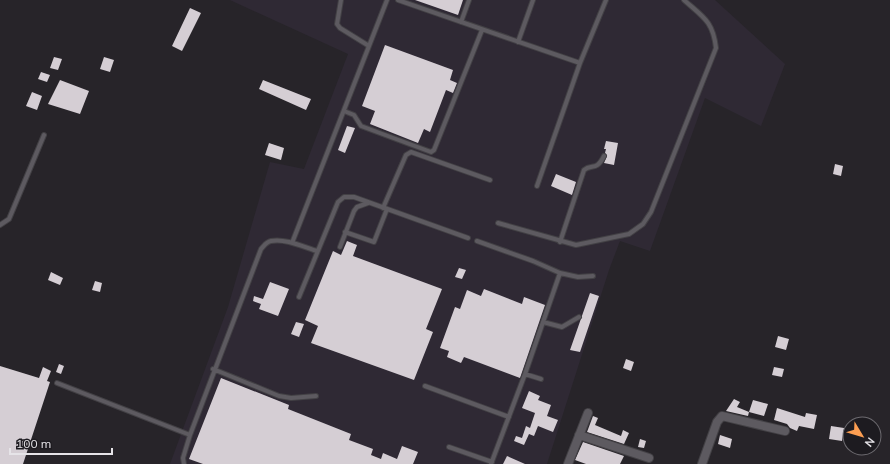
<svg xmlns="http://www.w3.org/2000/svg" width="890" height="464" font-family="Mulish,sans-serif">
	<rect width="100%" height="100%" fill="#272429"/>
	<path fill="#2f2934" d="M230,0H715L785,64L761,126L705,98L650,251L620,241L609,270L547,464H170L228,307L270,162L304,169L348,54Z"/>
	<path fill="#d5ced4" d="M415,0H463L458,15Z
		M190,8L201,13L182,51L172,46Z
		M385,45L453,70L450,80L457,83L453,93L446,90L430,132L424,129L418,143L370,124L375,111L362,106Z
		M54,57L62,59L58,70L50,68Z
		M104,57L114,60L110,72L100,69Z
		M41,72L50,75L47,82L38,79Z
		M60,80L89,91L80,114L48,104Z
		M263,80L311,99L306,110L259,89Z
		M32,92L42,96L37,110L26,106Z
		M347,126L355,128L345,153L338,150Z
		M606,141L618,143L614,165L604,163L607,156L605,153L606,149H604Z
		M269,143L284,148L281,160L265,155Z
		M835,164L843,166L841,176L833,174Z
		M556,174L576,182L572,195L551,186Z
		M347,241L357,245L353,256L442,289L426,329L433,332L414,380L311,343L318,326L305,320L333,251L341,255Z
		M459,268L466,270L462,279L455,277Z
		M51,272L63,278L60,285L48,280Z
		M95,281L102,283L100,292L92,290Z
		M270,282L289,289L278,316L259,309L261,304L253,301L254,296L263,299Z
		M484,289L522,304L524,297L545,305L520,378L464,357L461,363L447,357L449,351L440,348L455,307L460,309L467,290L481,296Z
		M590,293L599,296L580,352L570,350Z
		M296,322L304,324L299,337L291,334Z
		M778,336L789,339L786,350L775,347Z
		M626,359L634,362L631,371L623,368Z
		M59,364L64,366L61,374L56,372Z
		M0,366L39,378L43,367L51,371L47,381L50,382L23,464H0Z
		M774,367L784,369L782,377L772,375Z
		M221,378L289,405L288,409L351,434L349,440L373,449L371,455L381,459L383,453L397,459L402,446L418,452L413,464H203L189,459Z
		M529,391L540,396L538,400L551,405L547,416L558,420L553,432L538,426L534,436L529,434L524,445L514,441L516,436L522,438L526,426L530,428L535,413L522,408Z
		M734,399L740,402L737,407L749,412L748,416L726,411Z
		M753,400L768,404L764,416L749,412Z
		M777,408L805,417L806,413L817,415L814,429L799,426L797,431L790,428L787,424L774,420Z
		M593,416L598,418L595,425L621,436L623,430L629,433L624,444L587,432Z
		M831,426L844,428L842,441L829,439Z
		M720,435L732,439L730,448L718,444Z
		M640,439L646,441L644,448L638,447Z
		M583,442L624,456L620,464H586L575,460Z
		M507,456L525,464H503Z"/>
	<g fill="none" stroke-linecap="round" stroke-linejoin="round">
		<defs>
			<path id="service" d="M341,0L337,24L340,28L369,46
				M398,0L580,63
				M461,22L469,0
				M518,42L533,0
				M344,111L354,115L361,126L431,152L434,150L482,30
				M537,186L580,63L606,0
				M383,208L406,155L411,152L490,180
				M498,223L576,245L629,234L643,224L651,212L716,48C713,21 703,17 684,0
				M0,225L9,219L44,135
				M345,232L374,242L387,209
				M477,241L533,261L560,273L525,374L491,464
				M560,242L584,170C592,163 596,172 604,156
				M292,243L387,0
				M340,247L354,211L357,207L368,203
				M560,273L578,277L593,276
				M299,297L338,202L344,197H354L468,238
				M543,322L562,327L579,317
				M213,369L279,396L291,398L316,396
				M525,374L541,379
				M57,383L190,435
				M425,386L509,417
				M449,447L492,462
				M184,464L183,458L190,435L261,249C264,246 266,242 271,241C285,238 304,247 317,251"/>
			<path id="minor" d="M579,435L649,458
				M568,464L588,413
				M702,464L717,422L722,416L785,431"/>
		</defs>
		<use href="#service" stroke="#434145" stroke-width="6"/>
		<use href="#minor" stroke="#434145" stroke-width="10"/>
		<use href="#service" stroke="#5d5a60" stroke-width="4"/>
		<use href="#minor" stroke="#5d5a60" stroke-width="8"/>
	</g>
	<g transform="translate(862 436) rotate(128)"><circle r="19" fill="#1d1b20" stroke="#6d6b70"/>
	<path d="M0-3L7 15L0 10L-7 15Z" fill="#fc9e52"/>
	<text y="-6" font-size="11" font-weight="bold" text-anchor="middle" fill="#e6e4e8">N</text>
	</g>
	<path d="M10 448v6h102v-6" fill="none" stroke="#e6e4e8" stroke-width="2"/>
	<text x="16" y="448" font-size="12" fill="#e6e4e8" stroke="#1d1b20" stroke-width="3" paint-order="stroke">100 m</text>
</svg>
